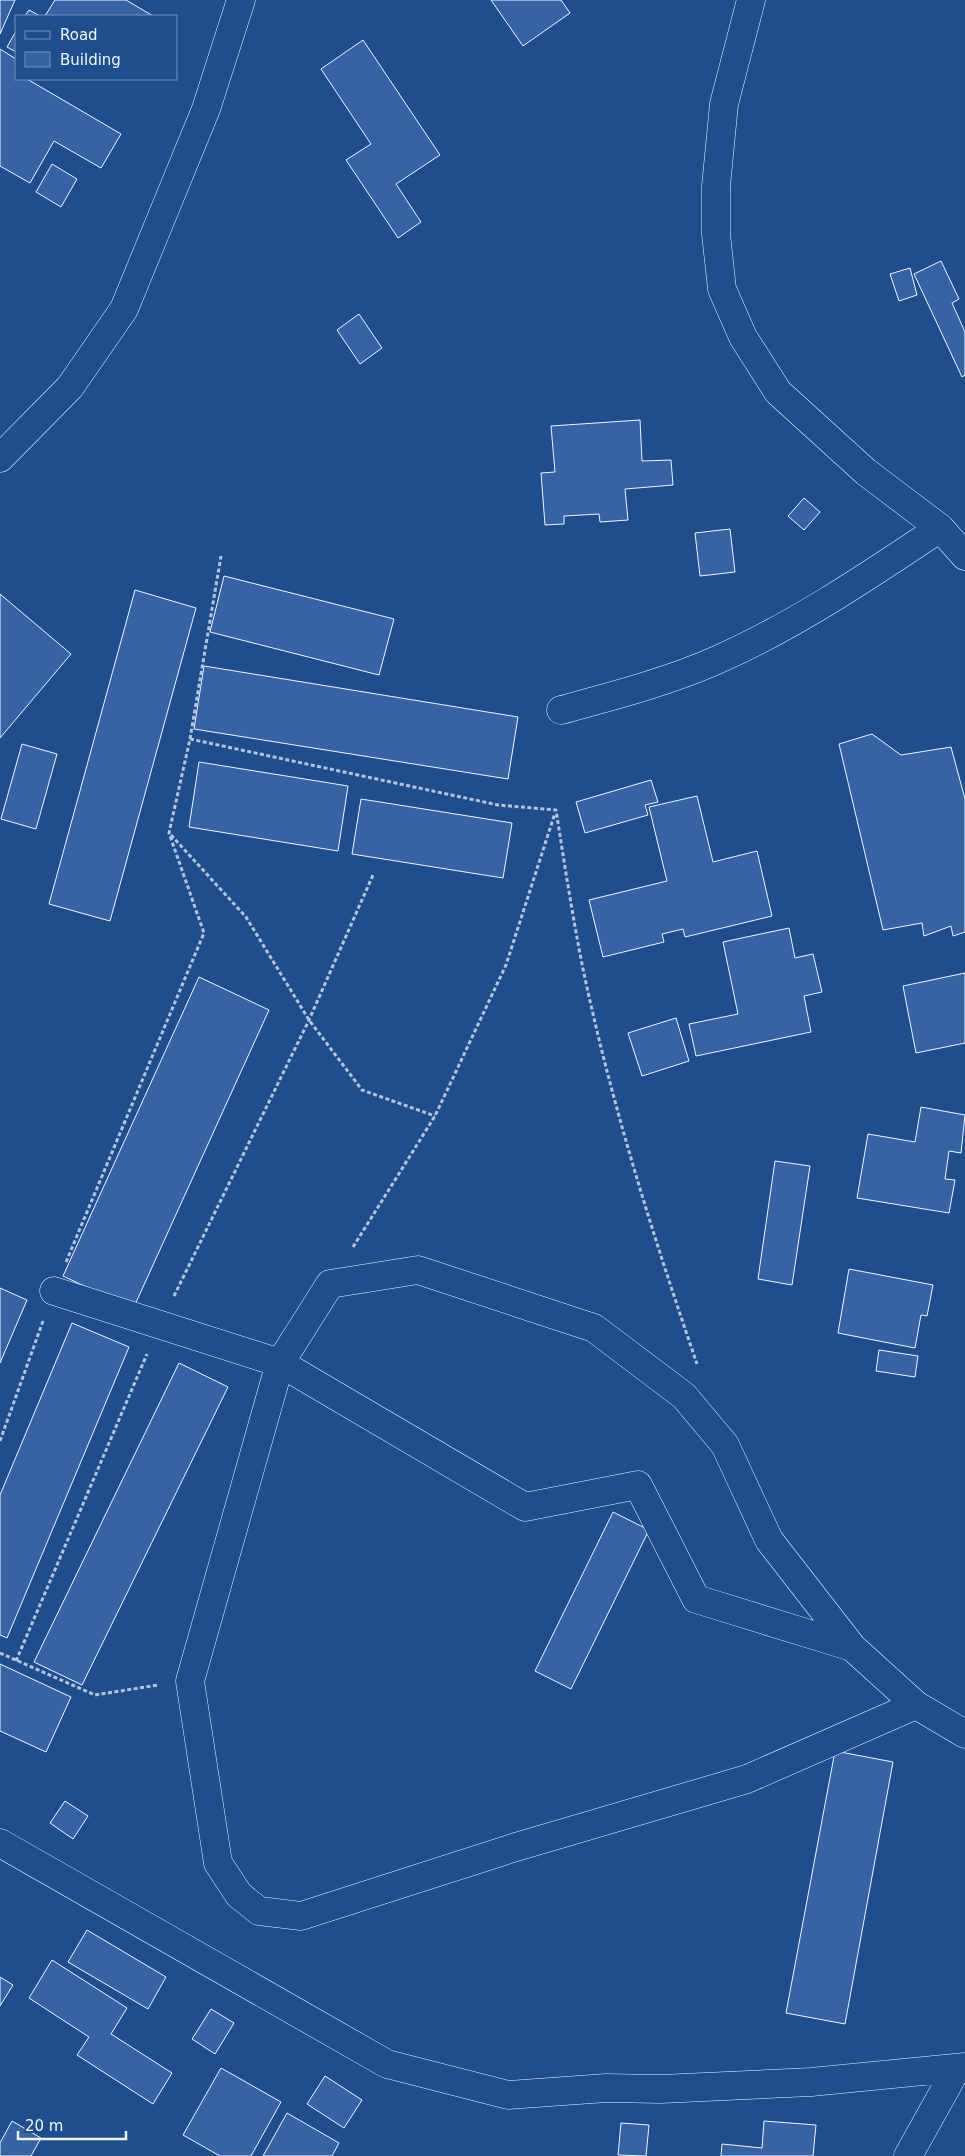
<svg xmlns="http://www.w3.org/2000/svg" width="965" height="2156" font-family="'DejaVu Sans',sans-serif">
	<rect width="100%" height="100%" fill="#1f4e8c"/>
	<path fill="#3563a3" stroke="#f2f6ff" d="M0,0H15L0,34Z
		M55,0H126L153,16H45Z
		M491,0H561L570,13L523,46Z
		M29,10L40,16H25Z
		M16,31V52L7,47Z
		M363,40L440,155L396,184L421,222L398,238L346,160L371,144L321,69Z
		M0,49L16,59V79H27L121,134L101,168L54,141L30,183L0,166Z
		M52,164L77,179L61,207L36,192Z
		M941,261L959,299L952,303L965,332V375L962,377L914,274Z
		M910,268L917,295L899,301L890,274Z
		M359,314L382,348L360,364L337,330Z
		M640,420L642,461L671,460L673,485L625,489L628,520L600,522L599,514L564,516V524L545,525L541,473L555,472L551,426Z
		M804,498L820,512L804,530L788,516Z
		M730,529L735,572L700,576L695,533Z
		M224,576L394,619L379,675L210,632Z
		M135,590L196,608L110,921L49,904Z
		M0,594L71,654L0,738Z
		M204,666L518,717L508,779L194,729Z
		M872,734L901,755L951,747L965,799V932L953,936L951,926L924,936L922,923L883,930L839,744Z
		M22,744L57,754L36,829L1,819Z
		M199,762L348,786L338,851L189,827Z
		M651,780L658,802L645,805L648,815L585,833L576,802Z
		M697,796L713,862L757,851L772,916L685,937L683,929L662,934L664,942L603,957L589,900L667,881L649,807Z
		M361,799L512,823L503,878L352,854Z
		M789,928L795,958L813,954L822,992L804,996L811,1032L696,1056L689,1024L738,1014L723,942Z
		M965,973V1043L916,1053L903,986Z
		M199,977L269,1010L133,1309L63,1276Z
		M676,1018L689,1061L642,1076L628,1033Z
		M921,1107L965,1115L961,1153L949,1151L945,1179L955,1180L949,1213L857,1198L868,1134L915,1142Z
		M775,1161L810,1166L792,1285L758,1279Z
		M849,1269L933,1285L927,1316L921,1315L915,1348L838,1333Z
		M0,1288L27,1300L0,1363Z
		M72,1323L129,1347L7,1638L0,1635V1495Z
		M879,1350L918,1356L915,1377L876,1371Z
		M179,1363L228,1387L82,1685L34,1662Z
		M613,1512L649,1530L571,1689L535,1671Z
		M0,1664L71,1697L46,1752L0,1731Z
		M835,1751L893,1762L845,2024L786,2013Z
		M65,1801L88,1816L73,1839L50,1823Z
		M87,1930L166,1977L148,2009L68,1962Z
		M52,1960L127,2008L111,2034L172,2073L153,2104L77,2055L89,2037L29,1998Z
		M0,1977L13,1985L0,2006Z
		M211,2009L234,2023L215,2054L192,2039Z
		M221,2068L281,2102L251,2156H220L183,2135Z
		M325,2076L362,2100L344,2128L307,2104Z
		M287,2113L339,2143L332,2156H263Z
		M12,2121L41,2138L31,2156H0V2143Z
		M764,2121L816,2125L813,2156H721L722,2144L762,2148Z
		M621,2123L649,2125L646,2156L618,2155Z"/>
	<g fill="none" stroke-linecap="round" stroke-linejoin="round">
		<defs>
			<path id="minor" d="M0,458L70,387L124,309L206,109L241,0
				M561,710C613,696 667,682 717,660C796,625 868,576 940,528
				M54,1291L280,1363L525,1507L638,1485L696,1599L852,1647
				M916,1705L747,1779L516,1847L301,1916L259,1911L239,1895L218,1863L190,1681L280,1363L330,1284L418,1270L594,1328L684,1396L725,1445L769,1540L852,1647L916,1705L965,1734
				M0,1843L387,2064L508,2095L606,2088L661,2089L811,2082L965,2067
				M908,2156L957,2068"/>
			<path id="major" d="M751,0L724,104L716,186V234L722,289L743,337L778,392L866,472L940,528L965,556"/>
		</defs>
		<use href="#minor" stroke="#f2f6ff" stroke-width="29"/>
		<use href="#major" stroke="#f2f6ff" stroke-width="29"/>
		<path stroke="#b3c4dc" stroke-width="3" stroke-dasharray="4 2.5" stroke-linecap="butt" d="M190,739L498,805L556,810C564,861 572,913 582,964C610,1099 652,1233 697,1364
			M171,835L246,917L309,1020L362,1090L435,1116
			M353,1247L435,1116L506,965L555,813
			M66,1262L204,933L169,833L190,739L221,556
			M174,1296L309,1020L373,875
			M0,1441L43,1321
			M0,1653L95,1695L158,1685
			M16,1661L147,1354"/>
		<use href="#minor" stroke="#1f4e8c" stroke-width="28"/>
		<use href="#major" stroke="#1f4e8c" stroke-width="28"/>
	</g>
	<rect x="15" y="15" width="162" height="65" fill="#1f4e8c" stroke="#7391ba"/>
	<rect x="25" y="31" width="25" height="8" fill="#1f4e8c" stroke="#7391ba"/>
	<text x="60" y="40" font-size="15" fill="#f2f6ff">Road</text>
	<rect x="25" y="52" width="25" height="15" fill="#3563a3" stroke="#7391ba"/>
	<text x="60" y="65" font-size="15" fill="#f2f6ff">Building</text>
	<path d="M18 2131v8h108v-8" fill="none" stroke="#f2f6ff" stroke-width="2.5"/>
	<text x="25" y="2131" font-size="15" fill="#f2f6ff" stroke="#1f4e8c" stroke-width="4" paint-order="stroke">20 m</text>
</svg>
